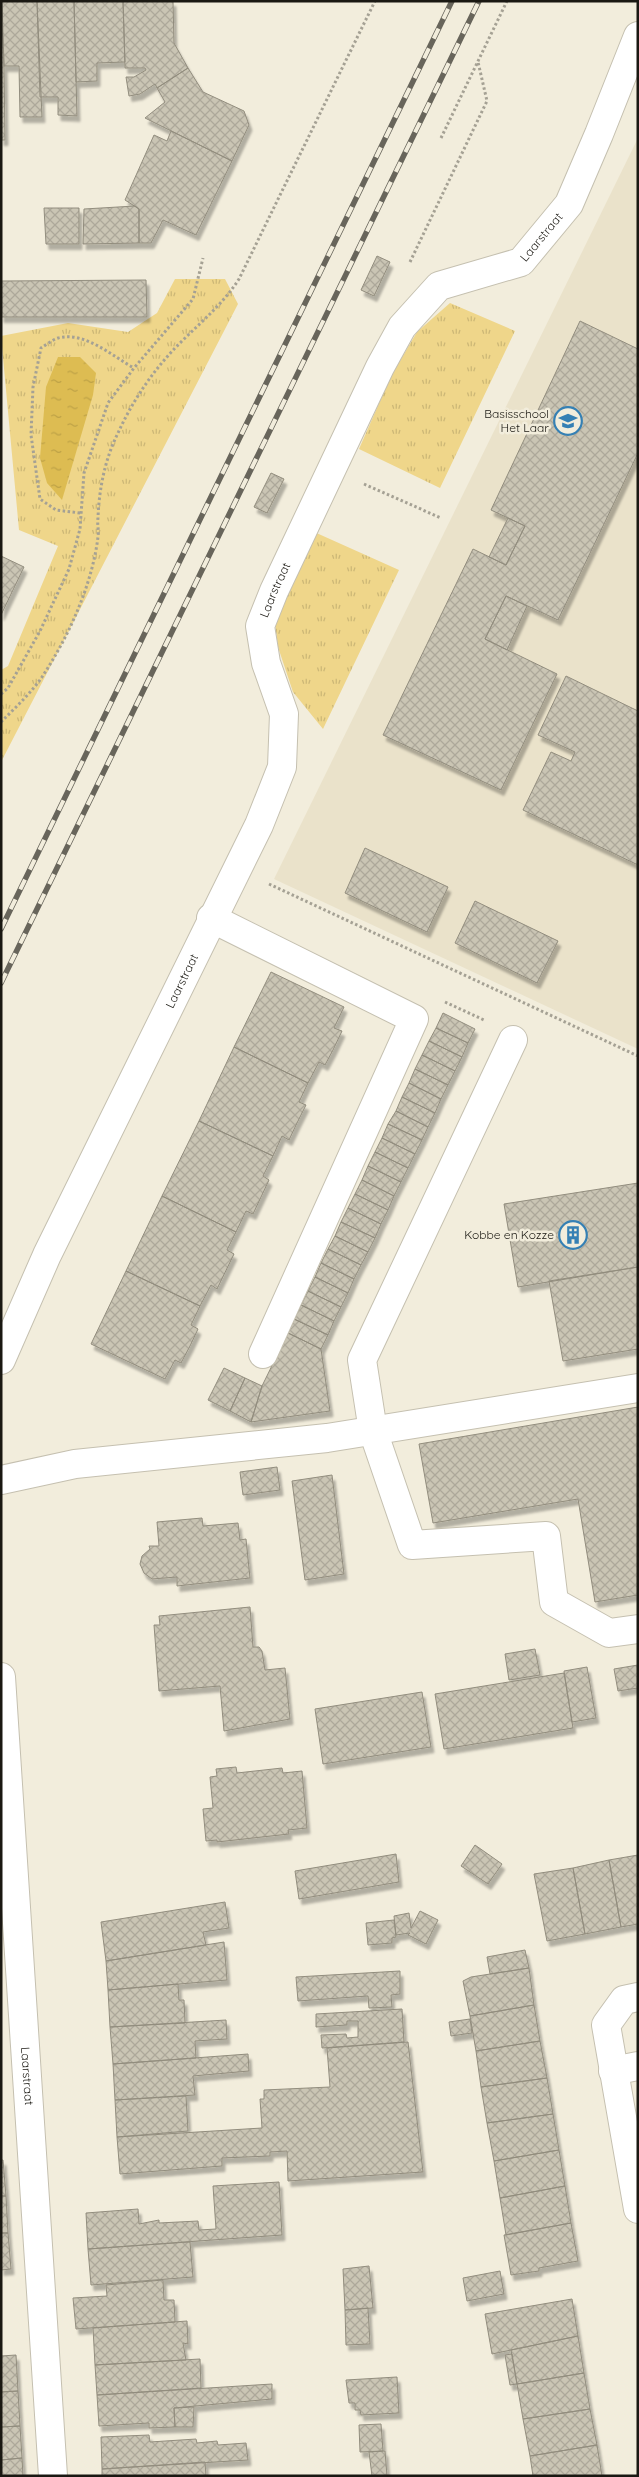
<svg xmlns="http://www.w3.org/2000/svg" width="639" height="2477" font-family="Quicksand,sans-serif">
	<defs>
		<pattern id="grass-tufts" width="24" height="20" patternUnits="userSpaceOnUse" patternTransform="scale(1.25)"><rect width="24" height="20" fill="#efd68a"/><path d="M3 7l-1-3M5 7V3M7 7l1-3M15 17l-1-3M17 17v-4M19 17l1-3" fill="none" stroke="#ccb776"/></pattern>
		<pattern id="water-ripples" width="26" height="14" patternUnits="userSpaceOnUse" patternTransform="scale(1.25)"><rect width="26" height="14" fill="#ddbc52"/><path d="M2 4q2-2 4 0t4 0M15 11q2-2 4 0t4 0" fill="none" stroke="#bda146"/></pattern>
		<pattern id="building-cross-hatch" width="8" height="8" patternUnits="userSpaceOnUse" patternTransform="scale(1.25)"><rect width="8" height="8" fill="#cac5b4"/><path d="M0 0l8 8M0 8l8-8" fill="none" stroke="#ada89a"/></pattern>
		<filter id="shadow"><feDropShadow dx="3" dy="5.5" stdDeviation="1" flood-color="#0004"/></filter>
	</defs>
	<rect width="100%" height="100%" fill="#f2eddc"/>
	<path fill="#eae2ca" d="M638,138V1049L274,879Z"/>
	<path fill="url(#grass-tufts)" d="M175,279H225L238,304L1,762V670L8,666L58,546L19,530L1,336L68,323L128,332L157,313Z
		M450,303L515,331L440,488L359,449L391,376L417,332Z
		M312,531L399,570L323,729L293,692L278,647L274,615Z"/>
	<path fill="url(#water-ripples)" d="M58,357H80L96,373L93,395L62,500L47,483L40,458L46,387Z"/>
	<path fill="url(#building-cross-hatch)" stroke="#928d7e" filter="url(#shadow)" d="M1,1L4,66L5,140H1Z
		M2,1H37L42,117H20L19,66H4Z
		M37,1H74L77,116L58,115V97H40Z
		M74,1H123L125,62L97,63V81L76,82Z
		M123,1H173L174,43L188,68L157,88L155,84L140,94L129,96L126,77H134L146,70L145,68H125Z
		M188,68L203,92L244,111L249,125L232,161L145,118L165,102L157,88Z
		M171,131L232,161L196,235L163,220L151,243H139V209L125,200L154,135L167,141Z
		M135,206L139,209V243L83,244L84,209Z
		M44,208H79V244H46Z
		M377,256L390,262L374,296L361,290Z
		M146,280L147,317H1V281Z
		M580,321L638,349V453L558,620L506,596L485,639L557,674L501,790L383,735L473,549L506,565L525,526L491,510Z
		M271,473L284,479L267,513L254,507Z
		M508,518L525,526L506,565L489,557Z
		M1,556L24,567L1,615Z
		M506,596L527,606L507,650L485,639Z
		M566,676L638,711V865L523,810L551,752L571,761L575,752L538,735Z
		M365,848L448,887L427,932L345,893Z
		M475,901L558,941L537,983L455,943Z
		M271,972L344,1007L334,1028L342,1031L333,1050L325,1065L319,1062L308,1083L234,1047Z
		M443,1013L475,1029L468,1043L436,1028Z
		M436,1028L468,1043L462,1057L429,1041Z
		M429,1041L462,1057L455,1071L422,1055Z
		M234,1047L308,1083L299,1102L306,1105L297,1123L289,1140L282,1136L273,1156L199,1121Z
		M422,1055L455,1071L448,1085L415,1069Z
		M415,1069L448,1085L441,1099L409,1083Z
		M409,1083L441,1099L435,1113L402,1097Z
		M402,1097L435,1113L428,1127L396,1111Z
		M396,1111L428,1127L422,1140L388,1124Z
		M199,1121L273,1156L263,1176L269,1180L253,1214L246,1211L236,1232L162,1196Z
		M388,1124L422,1140L415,1154L382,1138Z
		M382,1138L415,1154L408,1168L375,1152Z
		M375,1152L408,1168L401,1182L368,1166Z
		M368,1166L401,1182L394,1196L362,1180Z
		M362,1180L394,1196L388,1210L355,1194Z
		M638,1183V1267L518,1287L504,1204Z
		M355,1194L388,1210L381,1224L348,1208Z
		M162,1196L236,1232L227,1250L234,1254L217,1289L211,1285L200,1306L126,1271Z
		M348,1208L381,1224L375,1238L341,1222Z
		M341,1222L375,1238L368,1252L335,1236Z
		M335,1236L368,1252L361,1265L328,1249Z
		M328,1249L361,1265L354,1279L321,1263Z
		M321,1263L354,1279L348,1293L315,1277Z
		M638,1267V1349L563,1361L549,1281Z
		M126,1271L200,1306L191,1325L198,1329L190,1346L181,1363L175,1360L165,1379L91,1344Z
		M315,1277L348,1293L341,1307L308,1291Z
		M308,1291L341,1307L334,1321L301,1305Z
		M301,1305L334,1321L328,1335L294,1319Z
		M294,1319L328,1335L321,1349L288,1333Z
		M288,1333L321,1349L330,1411L251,1422L262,1386Z
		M224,1368L245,1378L230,1411L208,1400Z
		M245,1378L262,1386L251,1422L230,1411Z
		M638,1407V1595L595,1602L578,1499L433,1523L419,1444Z
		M277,1467L280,1490L243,1495L240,1472Z
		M332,1475L344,1574L305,1580L292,1481Z
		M202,1518L203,1526L238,1523L240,1540L246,1539L250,1578L177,1586V1577L152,1579L144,1573L140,1564L142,1556L150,1549L149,1546H159L157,1522Z
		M250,1607L253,1647H259L262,1651L265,1670L285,1668L290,1719L224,1731L220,1686L159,1691L154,1625H160L159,1616Z
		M535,1649L540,1675L509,1680L505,1654Z
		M638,1665V1688L618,1691L614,1669Z
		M587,1667L596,1718L572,1722L564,1671Z
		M564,1673L573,1728L444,1749L435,1694Z
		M422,1692L431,1747L323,1764L315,1709Z
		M236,1767L237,1773L282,1768L283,1773L302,1771L307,1828L288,1830L289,1834L217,1842V1840L206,1841L203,1809L213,1808L210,1777L217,1776L216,1769Z
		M475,1845L502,1864L488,1884L461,1866Z
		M396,1854L399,1882L299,1899L295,1871Z
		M638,1855V1924L621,1927L609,1860Z
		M609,1860L621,1927L585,1934L573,1868Z
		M573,1868L585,1934L547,1941L534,1874Z
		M225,1902L229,1928L203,1932L206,1945L106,1961L101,1922Z
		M420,1911L438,1920L426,1944L408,1935L410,1933L396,1935L394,1916L409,1913L411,1928Z
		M394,1920L396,1937L392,1938V1943L368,1945L366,1923Z
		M224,1942L227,1980L108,1990L106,1961Z
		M525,1950L529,1968L490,1974L487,1957Z
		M529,1968L534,2005L470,2016L463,1981L471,1977Z
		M400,1971V1994L391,1995L392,2007L369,2008L368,1996L298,2001L296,1977Z
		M178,1984L179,2000H184L185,2023L110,2027L108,1990Z
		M534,2005L540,2041L476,2051L470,2016Z
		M402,2009L404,2042L322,2048L321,2035L346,2034L347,2038L358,2037V2021H347V2025L316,2027V2014Z
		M470,2019L472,2033L451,2036L449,2022Z
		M226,2020L227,2039L195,2041L196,2058L113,2064L110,2027Z
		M540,2041L547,2078L481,2087L476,2051Z
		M408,2042L423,2172L288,2181L287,2151L270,2152V2156L222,2158V2166L120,2174L117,2137L262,2128L260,2099H264V2090L330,2087L327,2048Z
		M248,2054L249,2071L193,2076L195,2095L115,2100L113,2064Z
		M547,2078L553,2114L487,2123L481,2087Z
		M186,2096L188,2131L117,2137L115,2100Z
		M553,2114L559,2150L494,2161L487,2123Z
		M559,2150L565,2186L500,2198L494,2161Z
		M1,2160H3L6,2196H1Z
		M279,2182L282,2235L88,2249L86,2213L138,2209L139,2224L159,2220V2223L198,2221L199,2230L216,2229L213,2186Z
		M565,2186L571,2223L506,2235L500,2198Z
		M1,2196H6L8,2233H1Z
		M571,2223L578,2261L539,2268V2271L511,2275L504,2235Z
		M1,2233H8L11,2269L1,2270Z
		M188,2242H190L193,2277L91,2285L88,2249Z
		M369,2266L373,2308L345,2310L343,2269Z
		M500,2271L504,2294L467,2301L463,2278Z
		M163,2280L164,2300H174L175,2322L76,2329L73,2298L107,2296L106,2285Z
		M572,2299L578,2336L492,2354L485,2314Z
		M368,2308L370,2344L346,2345L345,2310Z
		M187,2321L188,2344L183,2343L186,2360L95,2365L93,2328Z
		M578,2336L584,2373L517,2384L511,2350Z
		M512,2354L517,2384L510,2385L505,2355Z
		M16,2355L18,2391L1,2392V2356Z
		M200,2359L201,2388L97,2395L95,2365Z
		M584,2373L590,2409L523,2419L517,2384Z
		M397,2377L399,2413L361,2415L360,2410H355V2403H349L346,2380Z
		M272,2384V2399L174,2408L175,2427L149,2428V2423L99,2426L97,2395Z
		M18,2391L20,2426L1,2427V2392Z
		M194,2407L193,2427H175L174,2408Z
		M590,2409L597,2445L530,2456L523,2419Z
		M381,2424L383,2451L360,2452L359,2425Z
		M20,2426L22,2458L1,2460V2427Z
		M149,2435L150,2442L196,2439L197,2443L217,2441L218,2445L246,2443L248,2460L102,2469L101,2437Z
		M597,2445L602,2476H533L530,2456Z
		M385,2451L387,2476H372L369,2452Z
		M22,2458L23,2476H1V2460Z
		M205,2462L206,2476H102V2469Z"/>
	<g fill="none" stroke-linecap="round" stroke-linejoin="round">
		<defs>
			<g id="minor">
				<path d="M211,918L414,1019L263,1354"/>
				<path d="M513,1040L362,1360L373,1431L412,1545L546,1536L554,1602L609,1633L638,1629"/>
				<path id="s1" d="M1,1360L47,1255L259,825L282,767L284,714L266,663L260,626L274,591L380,367L402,327L439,286L521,262L569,204L599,134L638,36"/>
				<path d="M1,1480L75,1464L327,1438L638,1388"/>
				<path id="s2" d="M1,1677L53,2476"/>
				<path d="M638,1997L624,2000L606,2025L638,2209"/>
				<path d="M613,2071L638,2066"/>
			</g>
		</defs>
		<use href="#minor" stroke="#c5c0b0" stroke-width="30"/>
		<path stroke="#a5a194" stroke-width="3" stroke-dasharray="2.5 2.5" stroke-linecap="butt" d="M441,138L507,1
			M410,262L487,101L478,62
			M364,484L441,518
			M80,513L56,510L40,499L31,435L33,387L41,348C46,345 52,340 58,338C85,331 112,356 134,368
			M1,694L8,688L40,631L69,569L80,529L84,473L108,403L134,368L193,299L203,258
			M1,722C15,708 31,693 42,677C69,636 92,585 98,537C99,530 97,524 98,518C99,489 105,459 118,433C133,400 154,369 180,343C201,322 223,304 239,279L375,1
			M269,884L638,1056
			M445,1002L484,1020"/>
		<use href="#minor" stroke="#fff" stroke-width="28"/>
		<defs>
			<path id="rail" d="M1,929L452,1
				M1,983L479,1"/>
		</defs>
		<use href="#rail" stroke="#68655b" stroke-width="5.5"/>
		<use href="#rail" stroke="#f2eddc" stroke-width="4" stroke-dasharray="11" stroke-linecap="butt"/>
	</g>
	<defs>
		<symbol id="school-ring" viewBox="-11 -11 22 22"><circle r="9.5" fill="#f2eddc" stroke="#3580b4" stroke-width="1.5"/><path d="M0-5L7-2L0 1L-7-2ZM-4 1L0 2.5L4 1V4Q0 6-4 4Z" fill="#3580b4"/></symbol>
		<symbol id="building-ring" viewBox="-11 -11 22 22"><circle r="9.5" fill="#f2eddc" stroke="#3580b4" stroke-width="1.5"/><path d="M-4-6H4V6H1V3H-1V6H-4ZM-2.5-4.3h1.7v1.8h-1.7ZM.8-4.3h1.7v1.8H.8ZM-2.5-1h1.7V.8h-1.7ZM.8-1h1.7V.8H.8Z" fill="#3580b4"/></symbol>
	</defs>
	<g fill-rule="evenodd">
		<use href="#school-ring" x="552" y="405" width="32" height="32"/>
		<use href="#building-ring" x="557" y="1219" width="32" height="32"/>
	</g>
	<g text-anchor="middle" stroke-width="5" stroke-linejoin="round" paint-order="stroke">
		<g font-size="12" fill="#1a1812" stroke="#f2eddc">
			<text dy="4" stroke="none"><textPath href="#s1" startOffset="1305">Laarstraat</textPath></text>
			<text dy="4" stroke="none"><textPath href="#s1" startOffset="840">Laarstraat</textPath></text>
			<text dy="4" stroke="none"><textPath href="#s1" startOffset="420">Laarstraat</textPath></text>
			<text dy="4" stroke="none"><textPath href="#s2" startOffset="400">Laarstraat</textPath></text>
		</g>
		<g font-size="12" fill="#1a1812" stroke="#f2eddc" text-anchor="end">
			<text x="549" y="418">Basisschool<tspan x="549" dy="14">Het Laar</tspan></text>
			<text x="554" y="1239">Kobbe en Kozze</text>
		</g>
	</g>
	<rect width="639" height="2477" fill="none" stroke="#1a1812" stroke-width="5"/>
</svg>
